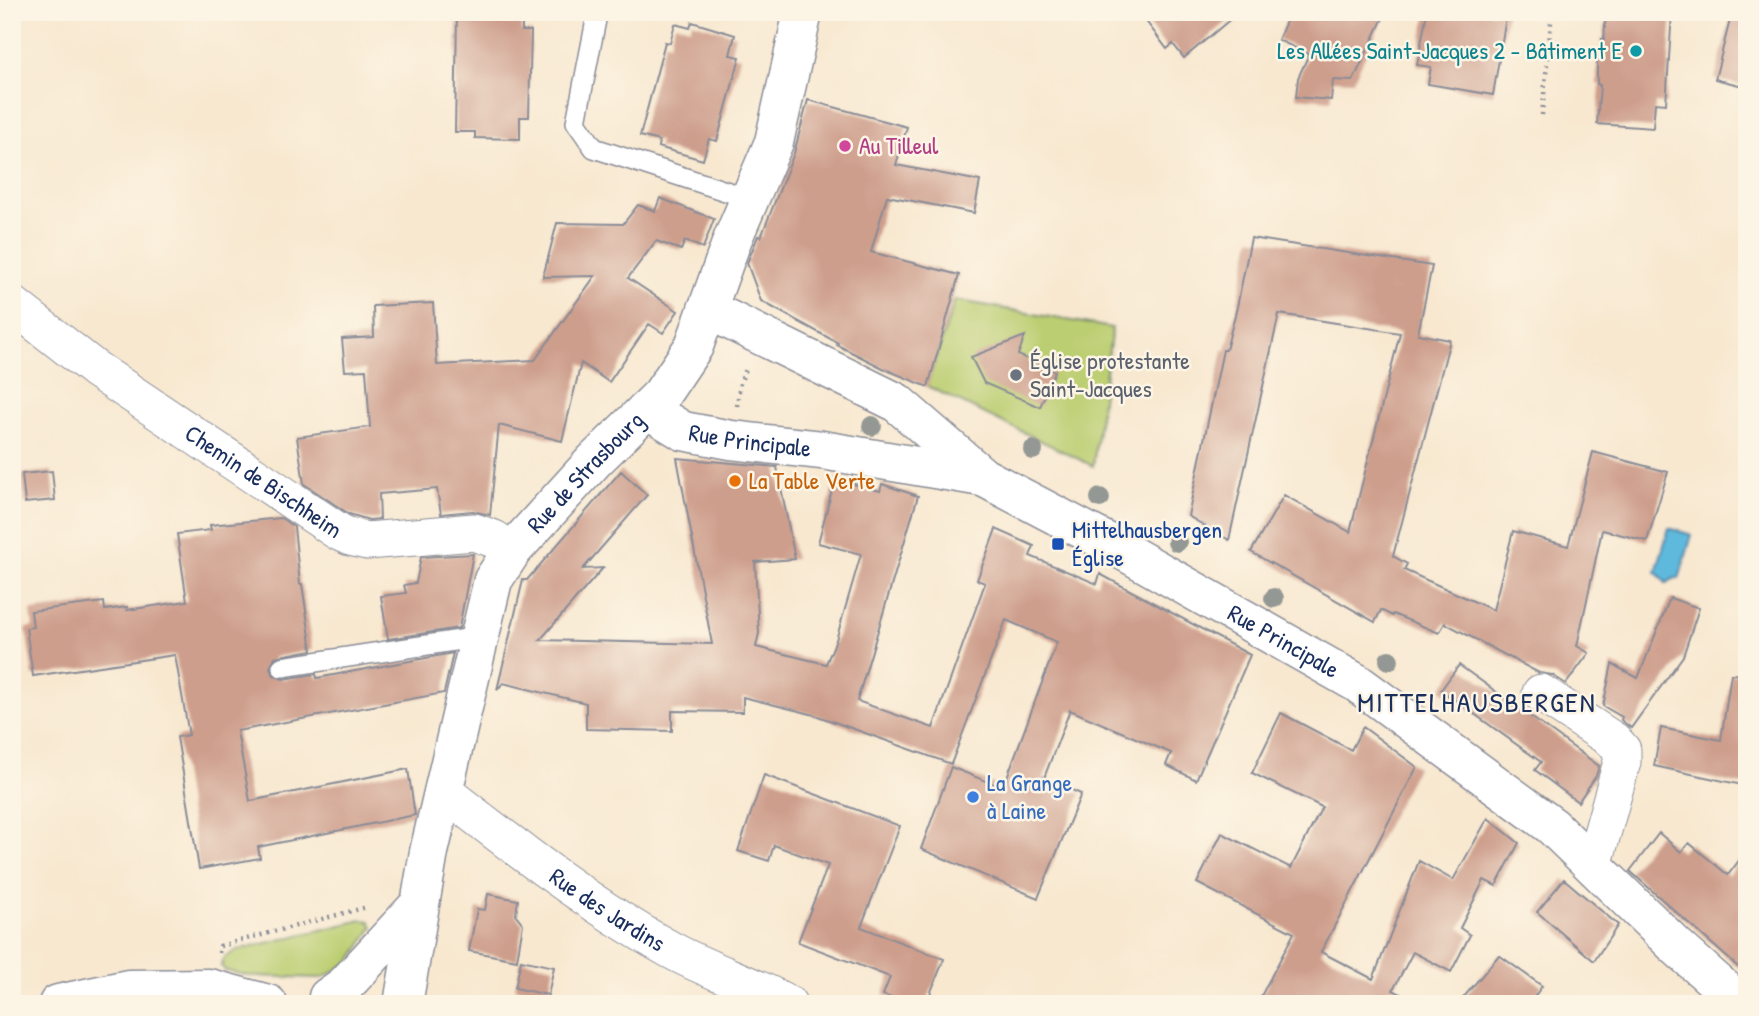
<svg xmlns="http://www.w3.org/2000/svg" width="1759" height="1016" font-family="'Patrick Hand',sans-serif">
	<rect width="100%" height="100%" fill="#fcf5e5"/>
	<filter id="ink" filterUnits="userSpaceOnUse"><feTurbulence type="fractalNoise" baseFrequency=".0143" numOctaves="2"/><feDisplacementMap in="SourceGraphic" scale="14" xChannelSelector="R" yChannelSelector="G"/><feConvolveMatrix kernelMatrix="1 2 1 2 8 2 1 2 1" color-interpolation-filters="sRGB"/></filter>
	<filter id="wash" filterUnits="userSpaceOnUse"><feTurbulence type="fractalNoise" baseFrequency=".00686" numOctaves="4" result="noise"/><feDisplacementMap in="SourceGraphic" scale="28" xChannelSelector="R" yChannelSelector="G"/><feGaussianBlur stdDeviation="1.57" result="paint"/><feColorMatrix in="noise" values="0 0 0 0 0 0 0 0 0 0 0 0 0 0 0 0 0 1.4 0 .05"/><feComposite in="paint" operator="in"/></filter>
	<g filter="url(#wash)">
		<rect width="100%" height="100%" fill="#f8e8d0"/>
		<path fill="#bbce71" stroke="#6b7e68" stroke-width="2" d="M955,300L1112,328L1093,466L927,386Z
			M362,920L370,921L373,927L350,962L322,978L250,976L226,971L221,966L224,958L238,950Z"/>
		<path fill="#5eb9dc" stroke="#3c749d" stroke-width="2" d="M1669,528L1692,535L1679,579L1675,578L1666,583L1656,572Z"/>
		<g id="blocks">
			<path fill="#ce9e8c" d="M477,12H522V31H531L529,117H520V139L475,138V132H455L457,14H477Z
				M1139,12H1239L1184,58L1173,44L1167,49Z
				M1290,12H1386L1353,81L1333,80L1331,100L1296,97L1298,78L1309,54L1278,40Z
				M1427,12H1507L1493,95L1428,84L1431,67L1417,65Z
				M1606,12H1672L1666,104L1655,103L1653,128L1597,124L1600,85L1597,84V57L1599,58L1602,39H1604Z
				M1732,12H1747V87L1715,79Z
				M692,22L735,35L730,55L740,57L717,141L709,139L703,160L658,147L659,141L640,136L665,42L670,43L675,24L690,28Z
				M808,100L907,127L896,165L980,181L974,213L887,196L871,252L959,275L928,387L887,370L837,345L838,343L761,301L747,263L758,236L761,237L794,153Z
				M660,198L714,219L703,248L685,241L681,250L656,241L628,278L678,311L663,333L649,324L609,382L581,363L562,441L499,425L490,515L473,511L441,514L437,489L379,494L380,519L369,520L349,514L304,484L297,437L370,427L366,370L345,371L342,339L374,337L373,306L433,303L437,365L535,360L595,276L543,277L557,223L623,224L638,205L655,211Z
				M1251,238L1432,266L1418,334L1450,340L1393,556L1407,564L1404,570L1493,610L1513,531L1568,546L1593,452L1668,472L1647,541L1602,530L1577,646L1589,653L1566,684L1552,675L1539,673L1445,623L1439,633L1393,614L1392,616L1381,610L1375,622L1251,552L1284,495L1350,532L1400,333L1279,314L1229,540L1188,516L1223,350H1226L1237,307Z
				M1025,336L1018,355L1055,371L1040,407L984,383L971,357Z
				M677,458L777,467L795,559L755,562L759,633L756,647L826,664L836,640L861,554L818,543L835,479L880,491L882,484L918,496L857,701L933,728L985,583L977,580L996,529L1034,546L1030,556L1097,584L1100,574L1250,655L1196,780L1166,765L1171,753L1070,710L1044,778L1081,794L1038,898L921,849L951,767L1003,788L1057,642L1006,620L951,764L815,715L743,697V712L672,711V731L586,729V703L503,683L497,690L523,580H527L621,471L647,495L583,569L603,568L540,640L712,644Z
				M52,471L55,500L25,503L22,474Z
				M281,518L294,527L300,584H302L312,650L275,657L270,668L273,675L283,679L316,674L317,678L453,653L444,693L237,731L250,801L408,769L415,815L258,847L260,858L199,869L177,737L189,735L175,655L33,676L26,628L33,627L31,611L104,602L105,610L127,607V610L187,601L177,534L211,530L210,525Z
				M473,554L459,628L388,639L381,596L406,593L404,585L416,583L421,557Z
				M1670,598L1699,608L1683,656L1631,728L1621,720L1622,717L1603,706L1612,664L1638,678Z
				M1459,665L1599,766L1596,776L1578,802L1535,770L1541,762L1441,690Z
				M1731,674L1747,675V786L1654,766L1661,728L1721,740Z
				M1281,713L1351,750L1363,727L1417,767L1321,952L1373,979L1419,861L1453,880L1488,818L1519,843L1496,886L1484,880L1460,928L1470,935L1451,972L1413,952L1393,990L1420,1004H1276L1261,996L1294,933L1197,883L1222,833L1291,868L1322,807L1252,773Z
				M764,775L900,826L861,927L944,959L926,1004H907L883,995L890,977L798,942L828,865L774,845L769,861L738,851Z
				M1659,833L1681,852L1689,843L1728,875L1747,850V975L1630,871Z
				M1564,879L1618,925L1594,961L1537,912Z
				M488,894L518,900L516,915L523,924L517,960L469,951L477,909L485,910Z
				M1499,955L1542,986L1529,1004H1458Z
				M521,960L554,967L548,995L515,988Z"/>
		</g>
	</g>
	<g filter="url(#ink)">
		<use href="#blocks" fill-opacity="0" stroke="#8a8c97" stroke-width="2"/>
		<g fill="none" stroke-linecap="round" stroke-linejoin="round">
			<defs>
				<path id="lane" d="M597,15L576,122L594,148L750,199
					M282,667L480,637"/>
				<g id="street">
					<path id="s1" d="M12,304L95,369L339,532L350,537L367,541L474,532L494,539L512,551"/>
					<path d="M1541,693L1614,741L1622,750V762L1593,866"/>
					<path id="s2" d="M443,791C516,848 590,905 671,950C709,971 750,983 788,1004"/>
				</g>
				<g id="secondary">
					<path id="s3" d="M707,309L896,402L983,477L1122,550L1357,683L1552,826L1676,946L1741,1004"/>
					<path id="s4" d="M647,409L683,431L731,440L822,450L982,477"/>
					<path d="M328,997L345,985L419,905"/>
					<path d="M58,1004L128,989L209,988L268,1004"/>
					<path id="s5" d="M403,1004L429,852L493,580L512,551L594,461L661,395L694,346L733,238L774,142L803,12"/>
				</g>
			</defs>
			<use href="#lane" stroke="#8a8c97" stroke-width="22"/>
			<use href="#street" stroke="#8a8c97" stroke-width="39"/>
			<use href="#secondary" stroke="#8a8c97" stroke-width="41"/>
			<path stroke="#8a8c97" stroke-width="4.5" stroke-dasharray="2 5" stroke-linecap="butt" d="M1542,115L1552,12
				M737,406L740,383L747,367
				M219,953L220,946L367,907"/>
			<use href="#lane" stroke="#fff" stroke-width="19"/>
			<use href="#street" stroke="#fff" stroke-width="37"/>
			<use href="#secondary" stroke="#fff" stroke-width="38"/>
		</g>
		<g fill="#949894">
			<circle cx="872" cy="426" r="10"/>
			<circle cx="1033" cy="450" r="10"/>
			<circle cx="1100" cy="498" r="10"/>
			<circle cx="1177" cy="542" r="10"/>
			<circle cx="1274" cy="598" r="10"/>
			<circle cx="1389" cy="660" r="10"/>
		</g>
	</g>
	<circle fill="#0f9aa8" stroke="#fcf5e5" stroke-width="2.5" cx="1636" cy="51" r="7"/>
	<circle fill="#d1479c" stroke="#fcf5e5" stroke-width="2.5" cx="845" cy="146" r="7"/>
	<circle fill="#6b7280" stroke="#fcf5e5" stroke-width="2.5" cx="1016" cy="375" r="7"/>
	<circle fill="#e8710a" stroke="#fcf5e5" stroke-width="2.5" cx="735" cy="481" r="7"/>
	<rect fill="#1a4fb4" stroke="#fcf5e5" stroke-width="2.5" x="1051" y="537" width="14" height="14" rx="3.5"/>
	<circle fill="#3f7fe0" stroke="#fcf5e5" stroke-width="2.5" cx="973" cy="797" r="7"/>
	<g text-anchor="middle" stroke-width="5" stroke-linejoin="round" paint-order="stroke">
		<g font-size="24" fill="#0d838f" stroke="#fcf5e5" text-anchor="end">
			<text x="1622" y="59">Les Allées Saint-Jacques 2 - Bâtiment E</text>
		</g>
		<g font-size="24" fill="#b23c85" stroke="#fcf5e5" text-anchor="start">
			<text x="859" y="154">Au Tilleul</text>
		</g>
		<g font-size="24" fill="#5b616d" stroke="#fcf5e5" text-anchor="start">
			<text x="1030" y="369">Église protestante<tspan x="1030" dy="28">Saint-Jacques</tspan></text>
		</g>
		<g font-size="24" fill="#1b2f5e" stroke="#fcf5e5">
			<text dy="8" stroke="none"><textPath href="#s4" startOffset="110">Rue Principale</textPath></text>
			<text dy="8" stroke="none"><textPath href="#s5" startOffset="576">Rue de Strasbourg</textPath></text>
			<text dy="8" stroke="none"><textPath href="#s1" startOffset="308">Chemin de Bischheim</textPath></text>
			<text dy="8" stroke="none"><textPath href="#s3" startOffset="668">Rue Principale</textPath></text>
			<text dy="8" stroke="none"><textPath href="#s2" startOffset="203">Rue des Jardins</textPath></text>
		</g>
		<g font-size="24" fill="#c56008" stroke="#fcf5e5" text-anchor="start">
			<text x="749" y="489">La Table Verte</text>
		</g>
		<g font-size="24" fill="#164399" stroke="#fcf5e5" text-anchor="start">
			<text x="1072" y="538">Mittelhausbergen<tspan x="1072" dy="28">Église</tspan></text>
		</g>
		<g font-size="24" fill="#366cbe" stroke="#fcf5e5" text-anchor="start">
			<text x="987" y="791">La Grange<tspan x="987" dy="28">à Laine</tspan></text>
		</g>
		<g font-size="28" letter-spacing="2" fill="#1b2f5e" stroke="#fcf5e5">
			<text x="1477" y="712">MITTELHAUSBERGEN</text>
		</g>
	</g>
	<rect width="1759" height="1016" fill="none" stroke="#fcf5e5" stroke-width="42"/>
</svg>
